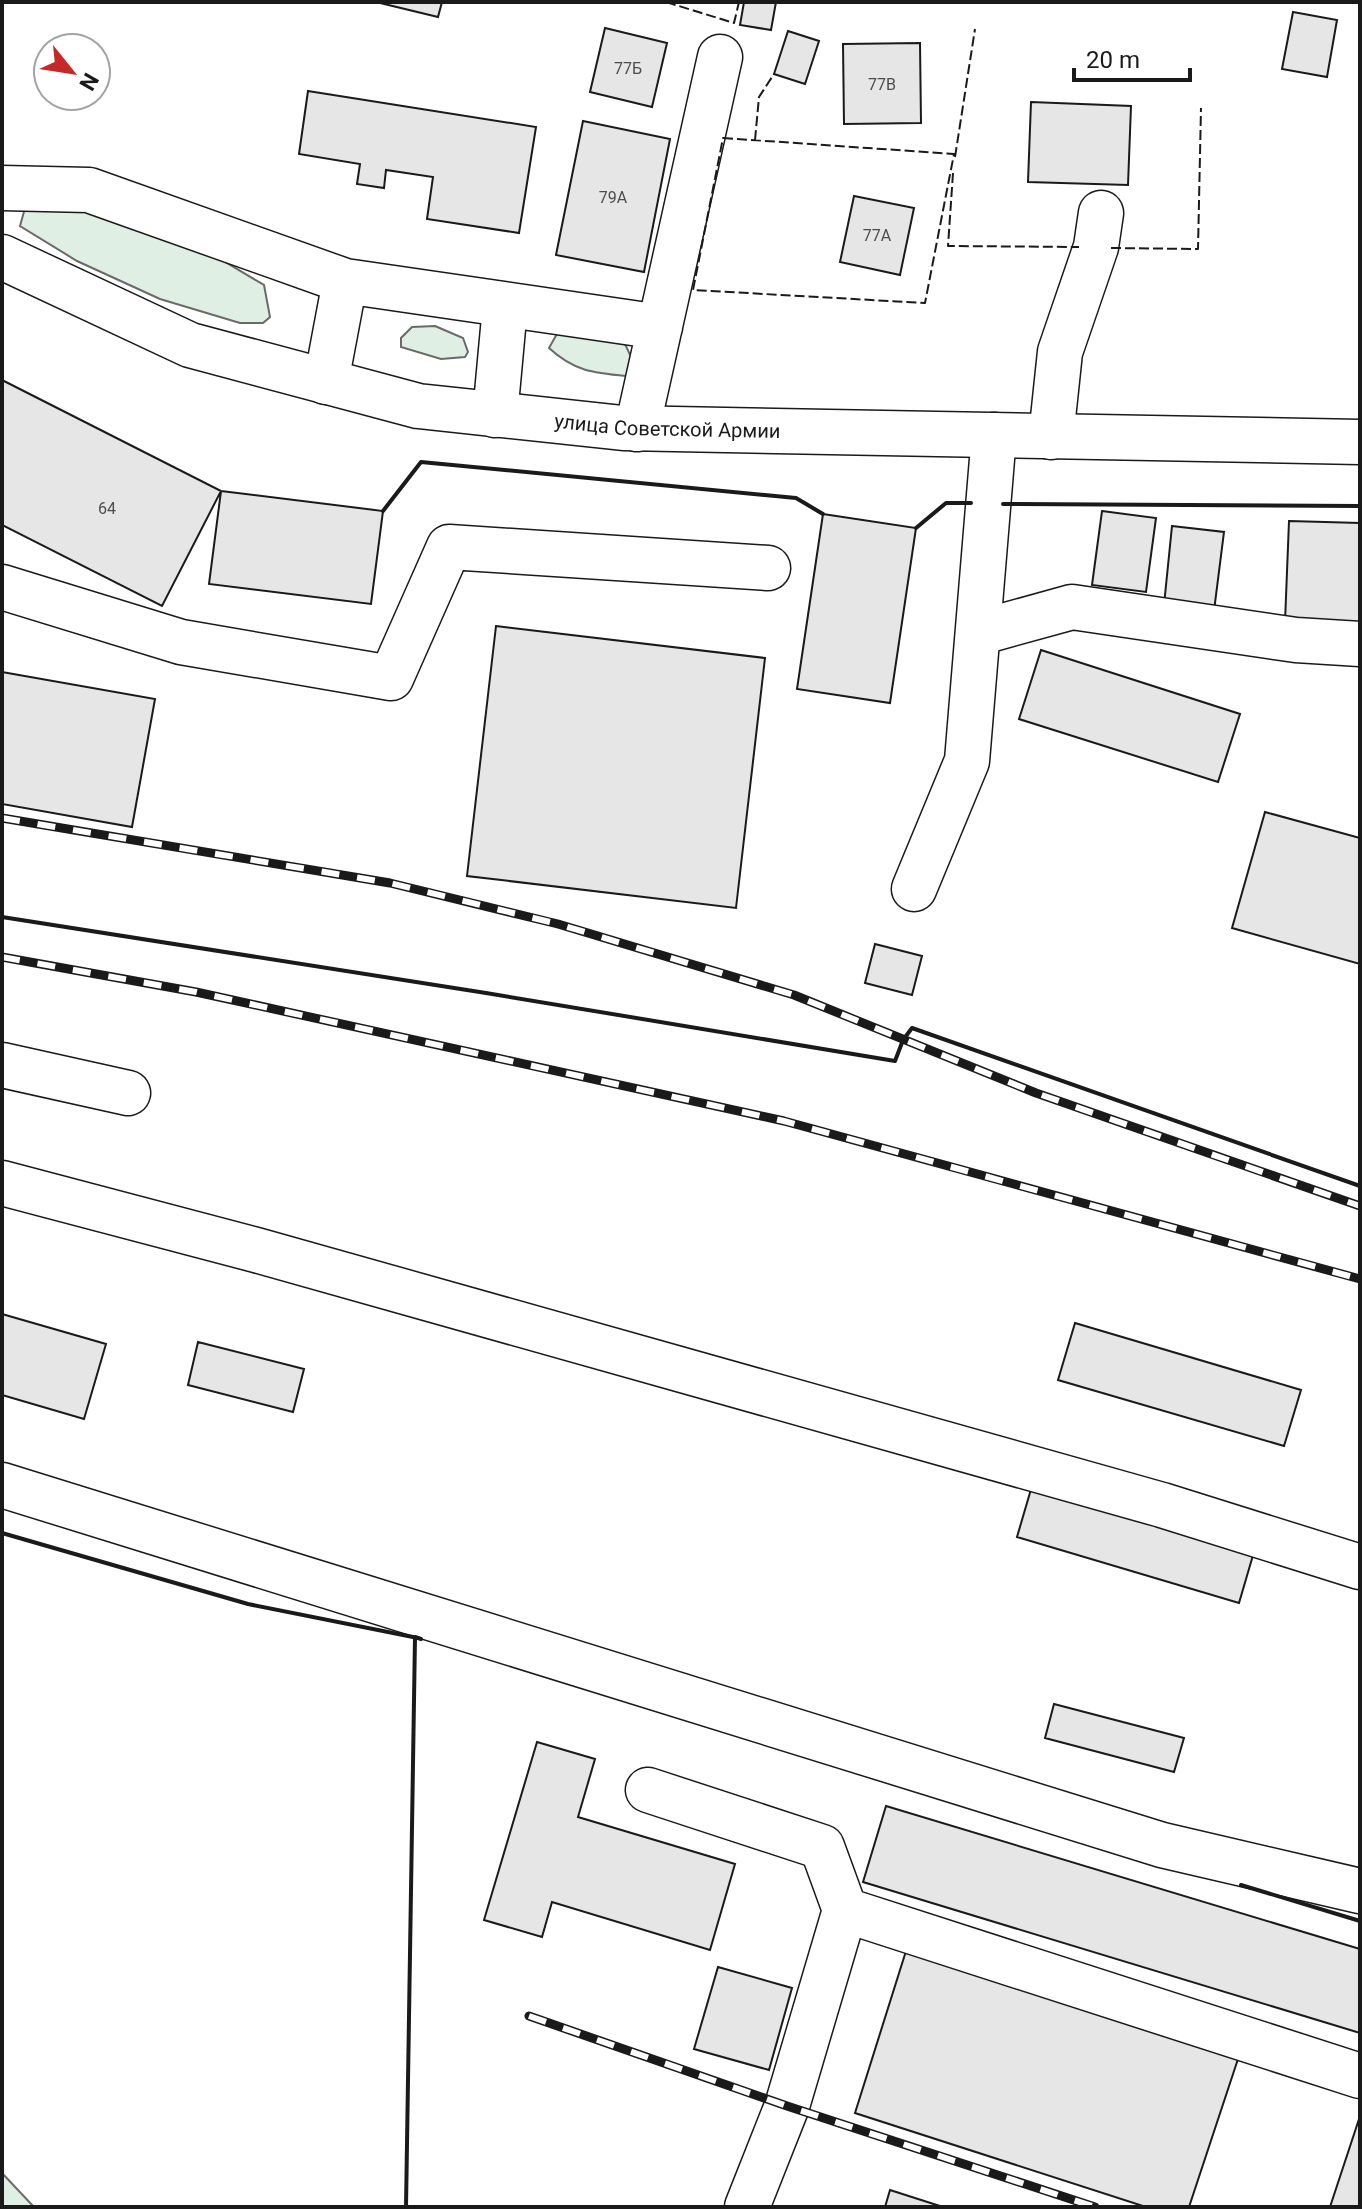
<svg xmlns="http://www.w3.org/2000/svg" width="1362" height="2209" font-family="Roboto,sans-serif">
	<rect width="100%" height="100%" fill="#fff"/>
	<path fill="#e0efe3" stroke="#6a6a6a" stroke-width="2" d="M71,203L220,259L264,285L270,317L263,323H240L160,299L77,261L20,226L25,208Z
		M435,326L463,338L468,352L465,357L441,359L401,347V338L412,327Z
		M558,332H612L625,344L633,361L626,376C593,373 574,371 549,348Z
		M2,2173L34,2207H2Z"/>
	<path fill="#e6e6e6" stroke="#1a1a1a" stroke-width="2" d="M376,2H442L438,17Z
		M744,2H776L771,30L740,25Z
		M1293,12L1337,20L1327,77L1282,69Z
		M605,28L667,43L652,107L590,92Z
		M788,31L819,41L805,84L774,74Z
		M920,43L921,123L844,124L843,44Z
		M308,91L536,127L519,233L427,219L433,177L386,170L384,188L357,184L360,164L299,154Z
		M1031,102L1131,106L1128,185L1028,182Z
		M583,121L670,139L644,272L556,255Z
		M854,196L914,208L900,275L840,262Z
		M2,380L221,491L162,606L2,525Z
		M221,491L383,511L371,604L209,584Z
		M1102,511L1156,518L1146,592L1092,585Z
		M823,514L916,528L890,703L797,689Z
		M1289,521L1360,523V625L1285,622Z
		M1172,526L1224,532L1214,611L1164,605Z
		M496,626L765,658L736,908L467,876Z
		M1041,650L1240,714L1218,782L1019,719Z
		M2,672L155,699L132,827L2,804Z
		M1265,812L1360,838V964L1232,928Z
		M875,944L922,956L912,995L865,983Z
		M2,1314L106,1344L84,1419L2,1395Z
		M1075,1323L1301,1390L1284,1446L1058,1380Z
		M198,1342L304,1369L293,1412L188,1385Z
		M1034,1479L1256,1545L1239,1603L1017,1537Z
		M1054,1704L1184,1738L1174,1772L1045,1738Z
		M537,1742L595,1759L578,1817L735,1864L710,1950L552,1902L542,1937L484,1920Z
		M886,1806L1360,1949V2033L863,1882Z
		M906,1951L1238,2059L1189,2207H1146L855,2113Z
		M718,1967L792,1988L769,2070L694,2049Z
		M1360,2116V2207H1330Z
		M890,2190L943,2207H885Z"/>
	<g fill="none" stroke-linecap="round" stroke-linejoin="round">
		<defs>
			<path id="minor" d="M2,188L89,190L345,281L660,327
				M326,382L345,281
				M495,415L505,307
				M637,429L720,57
				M1051,437L1060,352L1096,247L1101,213
				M2,587L181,642L391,678L449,547L768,568
				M978,633L1072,607L1296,640L1360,644
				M914,889L967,761L994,435
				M2,1065L128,1093
				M2,1183L256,1250L1162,1505L1360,1567
				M2,1485L1162,1845L1360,1891
				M648,1790L822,1847L845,1910L1360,2076
				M747,2207L787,2106L845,1910"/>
			<g id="major">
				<path id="s1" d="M2,257L190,345L418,406L623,428L1360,442"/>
			</g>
		</defs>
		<use href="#minor" stroke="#1a1a1a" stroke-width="47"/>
		<use href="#major" stroke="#1a1a1a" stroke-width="47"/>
		<use href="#minor" stroke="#fff" stroke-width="44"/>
		<use href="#major" stroke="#fff" stroke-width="44"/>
		<defs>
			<path id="rail" d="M2,818L390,883L558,924L794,995L1036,1093L1360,1206
				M2,957L196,992L784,1121L1360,1279
				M529,2016L787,2106L1095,2207"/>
		</defs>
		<use href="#rail" stroke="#1a1a1a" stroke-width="9"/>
		<use href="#rail" stroke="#fff" stroke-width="6" stroke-dasharray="18" stroke-linecap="butt"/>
		<path stroke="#1a1a1a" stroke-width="2" stroke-dasharray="10 4" stroke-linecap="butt" d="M666,2L734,23L739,2
			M723,138L954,154L925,303L693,290Z
			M755,140L759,97L774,74
			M955,157L975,29
			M953,173L948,246L1079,247
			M1111,248L1198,249L1201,108"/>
		<path stroke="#1a1a1a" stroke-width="4" d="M1003,504L1360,506
			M383,511L421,462L796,498L823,514
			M916,528L946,503H971
			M2,917L486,993L895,1061L903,1040L912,1028L1360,1186
			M2,1533L248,1604L413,1637
			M1241,1885L1360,1921
			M406,2207L415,1637L421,1639"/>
	</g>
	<g text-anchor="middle" stroke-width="6" stroke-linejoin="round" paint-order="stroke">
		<g font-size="16" fill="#4d4d4d">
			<text x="628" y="74">77Б</text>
			<text x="882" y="90">77В</text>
			<text x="613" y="203">79А</text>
			<text x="877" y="241">77А</text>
			<text x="107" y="514">64</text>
		</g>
		<g font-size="20" fill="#1a1a1a" stroke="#fff">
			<text dy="7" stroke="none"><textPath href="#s1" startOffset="694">улица Советской Армии</textPath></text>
		</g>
	</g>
	<rect width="1362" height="2209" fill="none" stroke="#1a1a1a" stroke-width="8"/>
	<g transform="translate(72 72) rotate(120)"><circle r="38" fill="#ffffff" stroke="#a3a3a3" stroke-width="2"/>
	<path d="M0-6L14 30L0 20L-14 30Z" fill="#c62828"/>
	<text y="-12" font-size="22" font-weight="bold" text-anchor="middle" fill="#1a1a1a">N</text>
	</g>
	<path d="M1074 68v12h116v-12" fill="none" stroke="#1a1a1a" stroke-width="4"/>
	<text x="1086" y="68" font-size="24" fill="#1a1a1a" stroke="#ffffff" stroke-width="6" paint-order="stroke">20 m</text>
</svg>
